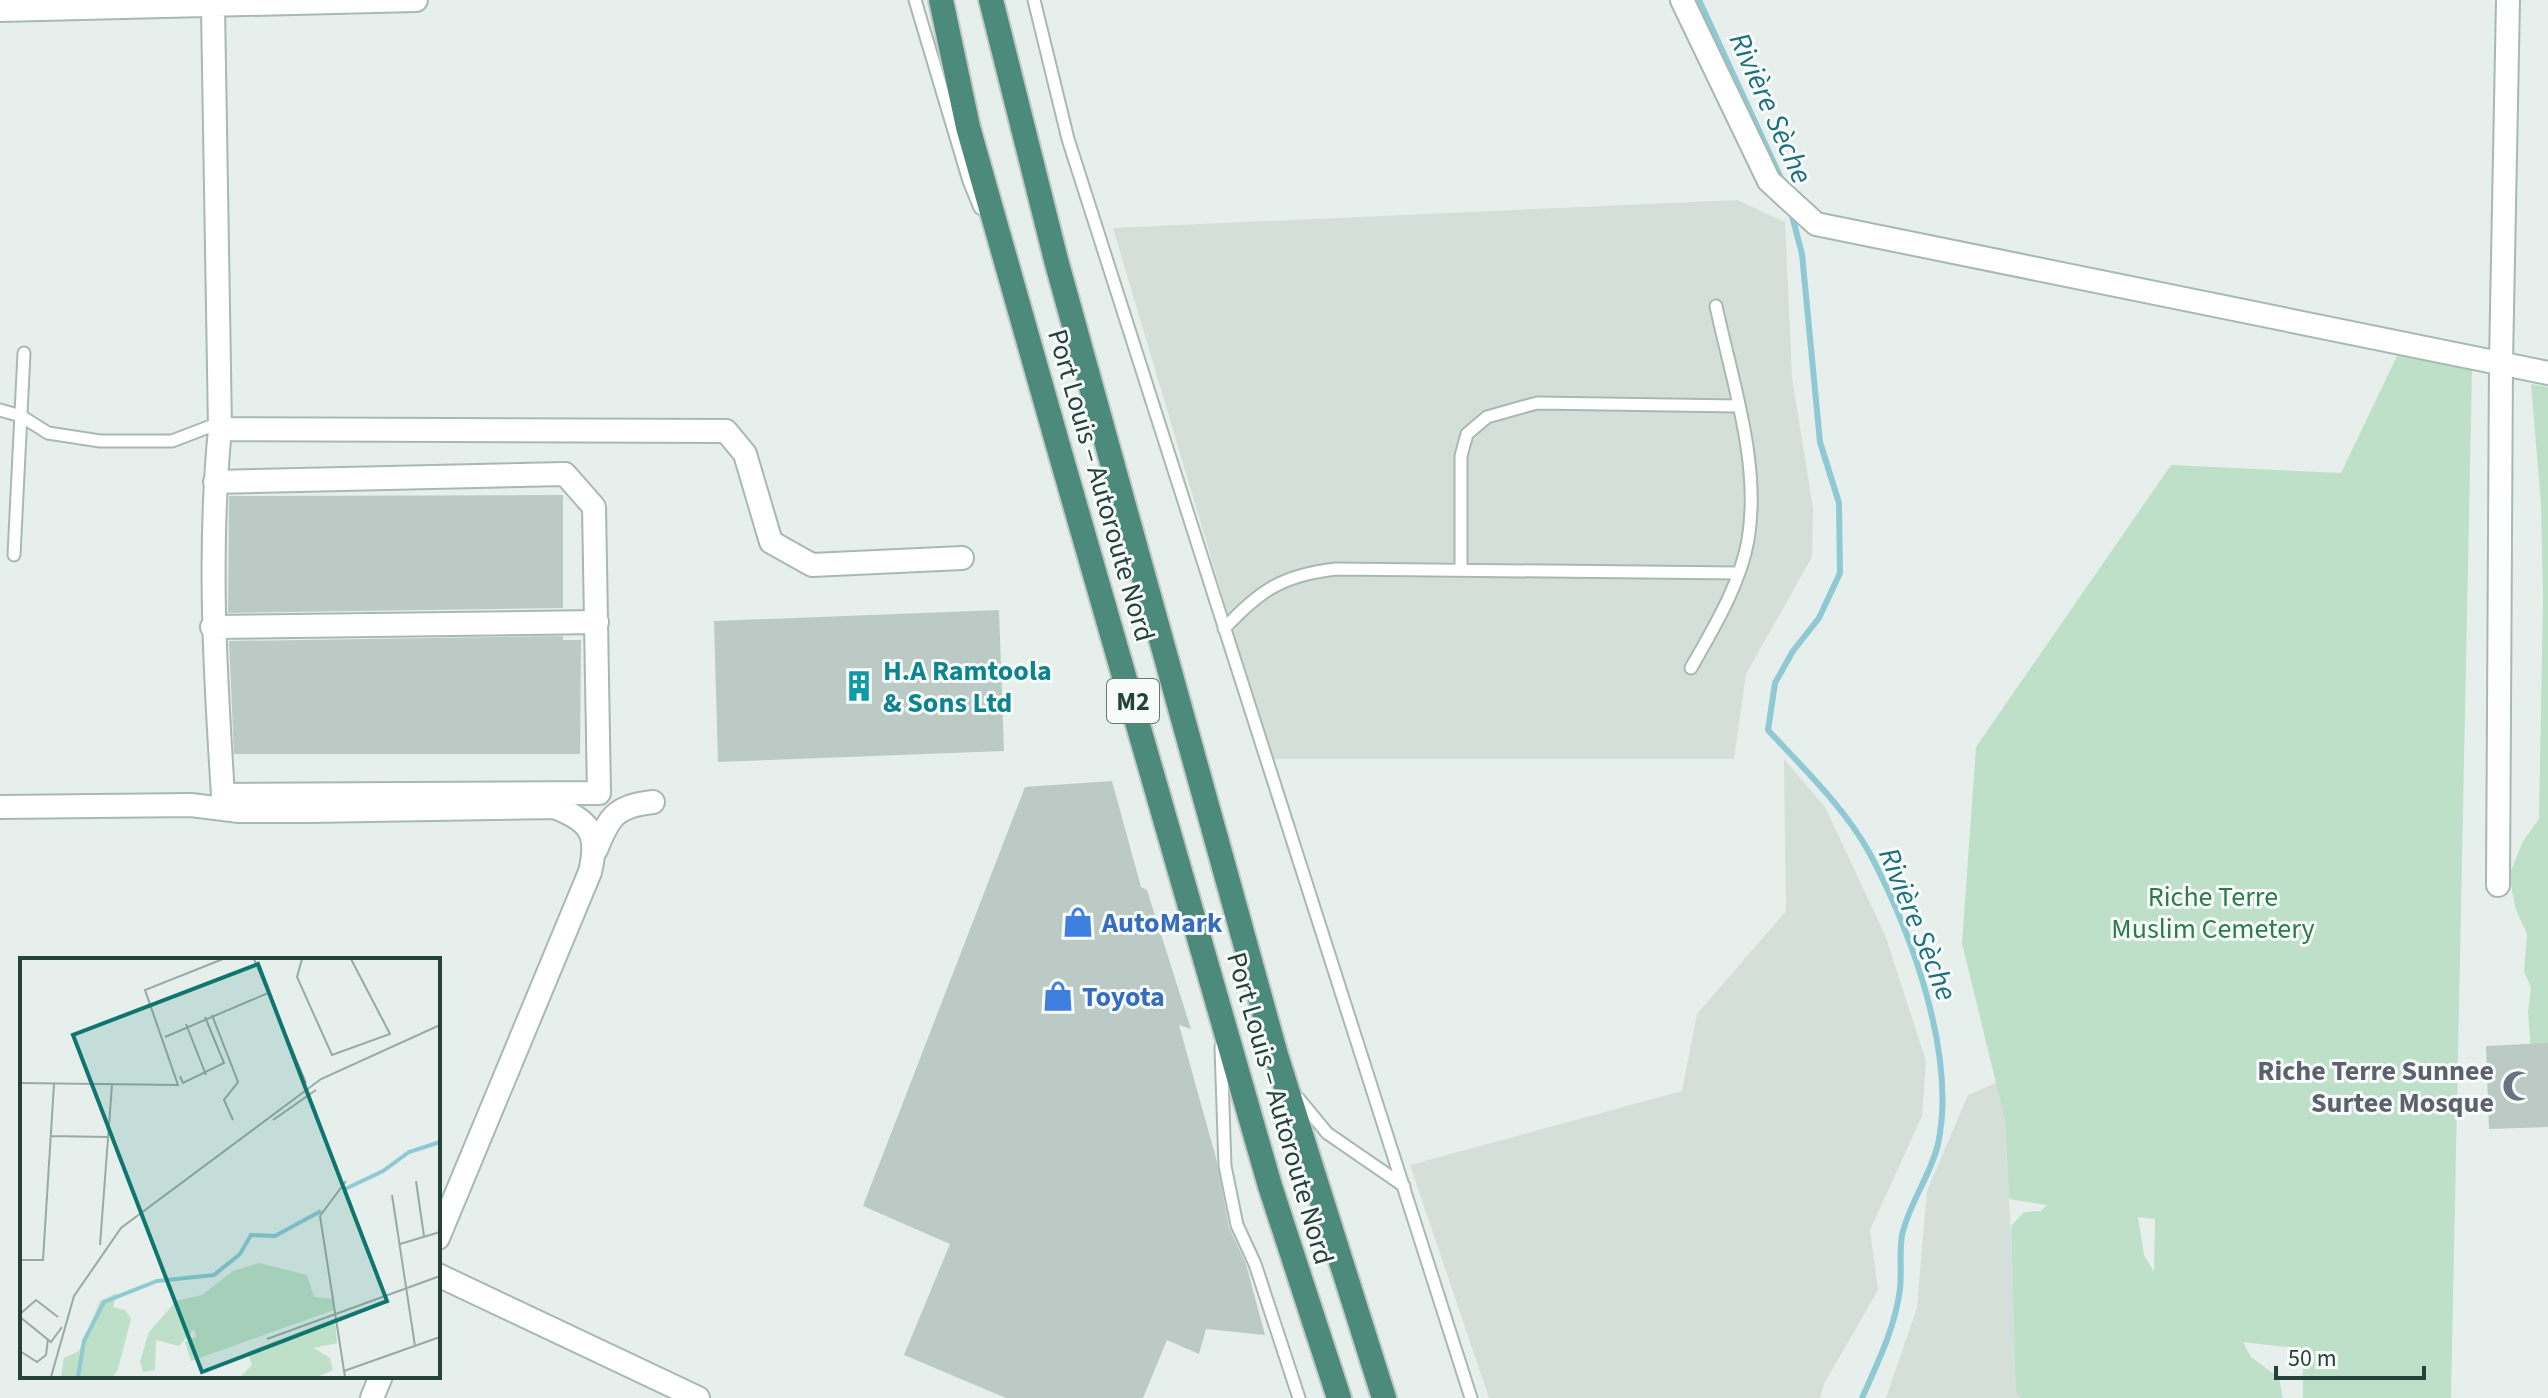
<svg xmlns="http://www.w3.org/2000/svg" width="2548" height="1398" font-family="'Source Sans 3',sans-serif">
	<rect width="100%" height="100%" fill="#e6efeb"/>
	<path fill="#d4dfda" d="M1737,200L1785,222L1792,378L1813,508L1812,557L1746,674L1734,759H1271L1113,228Z
		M1784,759L1825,807L1885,935L1926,1061L1922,1116L1870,1230L1878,1290L1824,1384L1820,1398H1489L1410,1165L1682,1091L1697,1014L1786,911Z
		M1998,1082L2005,1120L2019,1398H1886L1917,1308L1927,1191L1968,1095Z"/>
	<path fill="#bfe0c8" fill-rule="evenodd" d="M2399,352L2472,370L2451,1398H2303V1349L2243,1342L2251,1357L2279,1378L2283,1398H2020L2016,1391L2011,1226L2024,1212L2041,1211L2047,1205L2009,1199L2005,1120L1962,943L1976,747L2171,465L2341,473ZM2138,1217L2155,1219L2154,1272L2144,1255Z
		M2531,384L2548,387V1061L2531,1052L2528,1012L2531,987L2524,972L2527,934L2516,910L2509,876L2523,841L2539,819L2543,598L2541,504Z"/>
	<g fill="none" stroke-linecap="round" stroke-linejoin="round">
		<path stroke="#8ec9d4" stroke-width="6" d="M1699,0L1784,185
			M1791,212L1802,254L1820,442L1839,503L1840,573L1819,618L1793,651L1775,683L1768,730C1803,768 1844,807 1869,852C1911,931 1957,1055 1938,1144C1931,1175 1909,1203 1902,1235C1899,1252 1902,1271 1900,1289C1895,1328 1878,1362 1862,1398"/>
	</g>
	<path fill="#bbcac4" d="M563,495V608L228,613L229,496Z
		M999,610L1004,751L718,762L714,621Z
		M563,636V640H581L580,754H234L229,641Z
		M1112,781L1141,887L1147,890L1191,1029L1179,1025L1216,1158L1229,1227L1246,1264L1265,1335L1206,1329L1199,1354L1167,1340L1143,1398H1006L904,1355L950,1244L863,1206L1025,787Z
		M2548,1043V1127L2489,1129L2486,1046Z"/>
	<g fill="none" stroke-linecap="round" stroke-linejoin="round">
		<defs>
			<path id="service" d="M915,0L969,181L980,208
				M1034,0L1068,139L1471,1398
				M0,410L21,416L48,433L100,441H172L219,423
				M14,555L24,353
				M1461,570V456L1467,434L1487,417L1537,403L1738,406
				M1224,629C1260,590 1283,575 1336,569L1738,573
				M1691,668C1713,629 1740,585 1748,540C1761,464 1732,381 1716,306
				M1221,1047L1225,1166L1237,1225L1255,1264L1299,1398
				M1299,1099L1327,1133L1404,1186"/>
			<path id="minor" d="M1682,0L1769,181L1816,224L2548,373
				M213,7L220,429C208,551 215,672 223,795L599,793L594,507L565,474L215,482
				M0,10L416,0
				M220,429L726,431L745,454L771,542L812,565L962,558
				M212,627L597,622
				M0,807L191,805L239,811H309L554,807C591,821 599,834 590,872L438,1238
				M596,850C609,817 615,806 653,802
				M2498,885L2501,362L2508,0
				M438,1275L698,1398
				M372,1398L381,1376"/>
			<path id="trunk" d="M941,0L968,127L1057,442L1270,1186L1339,1398
				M991,0L1056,260L1276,1055L1384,1398"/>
		</defs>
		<use href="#service" stroke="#a8b8b2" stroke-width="15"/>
		<use href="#minor" stroke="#a8b8b2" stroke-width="26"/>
		<use href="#trunk" stroke="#c2cac8" stroke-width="28"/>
		<use href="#service" stroke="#fff" stroke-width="11"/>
		<use href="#minor" stroke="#fff" stroke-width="22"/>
		<use href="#trunk" stroke="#4c8a7c" stroke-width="24"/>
	</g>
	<defs>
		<symbol id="building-bare" viewBox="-9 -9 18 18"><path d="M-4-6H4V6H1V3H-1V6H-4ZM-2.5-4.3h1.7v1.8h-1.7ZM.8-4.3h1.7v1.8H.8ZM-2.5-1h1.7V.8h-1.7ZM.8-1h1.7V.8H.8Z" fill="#0f9aa8" stroke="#f7fbf9" stroke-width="2.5" paint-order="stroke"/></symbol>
		<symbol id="shop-bare" viewBox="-9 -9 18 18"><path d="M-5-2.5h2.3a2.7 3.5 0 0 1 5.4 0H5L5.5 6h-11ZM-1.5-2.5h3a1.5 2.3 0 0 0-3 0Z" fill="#3f7fe0" stroke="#f7fbf9" stroke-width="2.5" paint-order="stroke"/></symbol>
		<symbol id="mosque-bare" viewBox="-9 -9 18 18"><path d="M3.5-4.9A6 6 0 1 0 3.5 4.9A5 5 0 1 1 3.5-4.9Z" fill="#6b7280" stroke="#f7fbf9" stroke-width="2.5" paint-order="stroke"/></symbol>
	</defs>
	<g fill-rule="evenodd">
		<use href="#building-bare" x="837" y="664" width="44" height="44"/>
		<use href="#shop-bare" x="1056" y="900" width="44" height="44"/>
		<use href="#shop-bare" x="1036" y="974" width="44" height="44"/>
		<use href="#mosque-bare" x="2496" y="1064" width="44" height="44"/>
	</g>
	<g text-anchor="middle" stroke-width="6" stroke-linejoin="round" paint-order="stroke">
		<rect fill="#f7fbf9" stroke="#637a73" stroke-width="2" x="1107" y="679" width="52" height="44" rx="6"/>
		<g font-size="26" font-weight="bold" fill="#24423a">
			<text x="1133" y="710">M2</text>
		</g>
		<g font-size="28" fill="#24423a" stroke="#f7fbf9">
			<text transform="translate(1102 485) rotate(74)" y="10">Port Louis – Autoroute Nord</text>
			<text transform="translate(1281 1108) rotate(74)" y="10">Port Louis – Autoroute Nord</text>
		</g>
		<g font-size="28" font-weight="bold" fill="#0d838f" stroke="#f7fbf9" text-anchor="start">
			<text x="883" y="680">H.A Ramtoola<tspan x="883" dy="32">&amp; Sons Ltd</tspan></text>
		</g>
		<g font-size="28" fill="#2d7a4b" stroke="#f7fbf9">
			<text x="2213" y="906">Riche Terre<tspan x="2213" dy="32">Muslim Cemetery</tspan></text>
		</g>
		<g font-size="28" font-weight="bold" fill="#366cbe" stroke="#f7fbf9" text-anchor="start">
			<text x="1102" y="932">AutoMark</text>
			<text x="1082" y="1006">Toyota</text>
		</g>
		<g font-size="28" font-weight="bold" fill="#5b616d" stroke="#f7fbf9" text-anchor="end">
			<text x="2494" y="1080">Riche Terre Sunnee<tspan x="2494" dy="32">Surtee Mosque</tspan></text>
		</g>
		<g font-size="30" font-style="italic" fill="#1c6f80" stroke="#f7fbf9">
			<text transform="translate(1771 108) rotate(66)" y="10">Rivière Sèche</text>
			<text transform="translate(1918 924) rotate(68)" y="10">Rivière Sèche</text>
		</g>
	</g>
	<g transform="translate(20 958)">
		<rect width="420" height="420" fill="#e6efeb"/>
		<path d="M239,305L287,317L294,339L313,341L314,352L171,403L165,384L176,379L174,371L159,388L136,382L135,412L123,414L120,403L129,374L156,343L182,337L213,313ZM97,335L93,349L105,352L111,361L98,411L93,419H41L44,400L59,393L80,343ZM315,360L317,385L294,390L310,400L313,412L297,419H220L232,407L227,394Z" fill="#bfe0c8"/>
		<path fill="none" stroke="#8ec9d4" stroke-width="4" d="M323,232L363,213L389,194L420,184M58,419L64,383L84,344L137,323L194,317L220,296L231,277L255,278L301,253"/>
		<path fill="none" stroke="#98aaa4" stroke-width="2" d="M234,1L286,125M282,1L277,19L312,97L370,76L331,1M192,57L218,124L204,142L213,162M166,66L186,117M145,79L248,35M160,118L163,125L204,105L185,59M0,125L158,127L125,32L203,1M253,162L296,132M30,178L88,179M396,223L404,278M372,237L395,388M380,286L420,274M80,287L92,127M0,302H23L34,126M0,356L16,342L38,359M0,359L31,384L42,369M247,381L420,318M0,393L17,404L26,397L28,381M324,413L420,379M31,419L54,338L101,270L301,121L420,67M325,419L300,258L326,223"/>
		<path fill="#0f766e" fill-opacity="0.15" stroke="#0f766e" stroke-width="4" d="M238,6L367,343L182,414L53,77Z"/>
		<rect width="420" height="420" fill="none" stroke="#24423a" stroke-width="4"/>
	</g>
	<path d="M2276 1366v12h148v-12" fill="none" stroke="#24423a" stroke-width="4"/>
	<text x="2288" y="1366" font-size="24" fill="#24423a" stroke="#f7fbf9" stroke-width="6" paint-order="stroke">50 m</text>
</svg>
